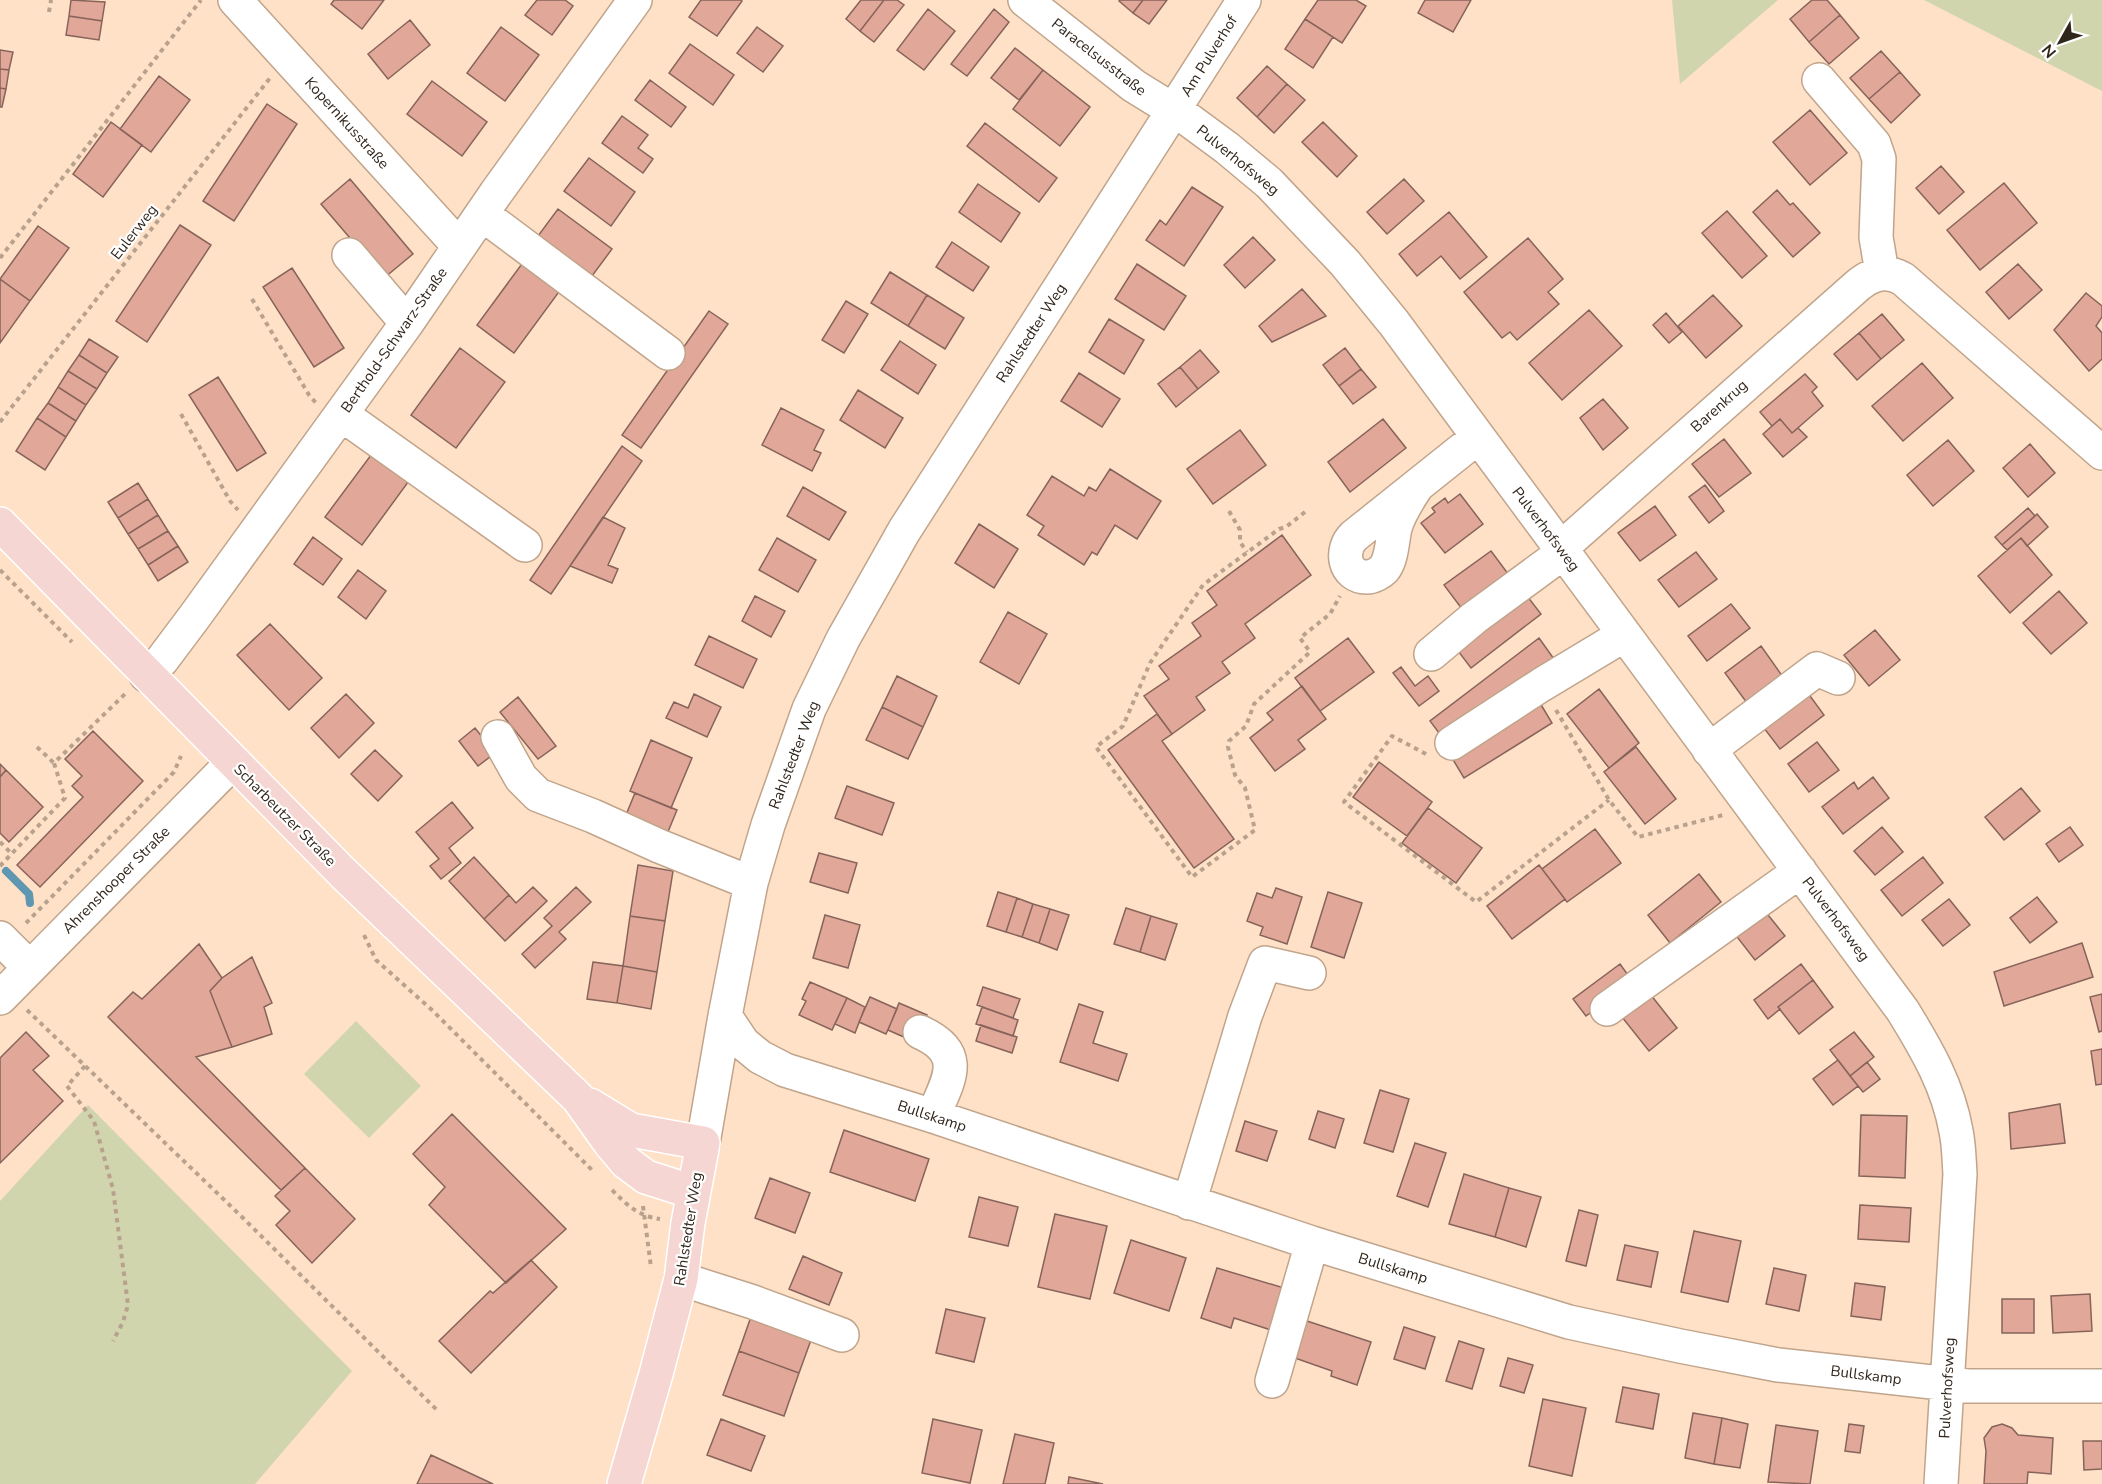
<svg xmlns="http://www.w3.org/2000/svg" width="2102" height="1484" font-family="'Nunito Sans',sans-serif">
	<rect width="100%" height="100%" fill="#ffe1c7"/>
	<path fill="#d0d5ae" d="M1672,0H1778L1680,84Z
		M1924,0H2102V91Z
		M356,1021L421,1086L369,1138L304,1074Z
		M88,1105L352,1371L255,1484H0V1201Z"/>
	<g fill="none" stroke-linecap="round" stroke-linejoin="round">
		<path stroke="#5f96b2" stroke-width="8" d="M6,871L29,894L30,903"/>
	</g>
	<path fill="#e1a798" stroke="#87645b" stroke-width="1.5" d="M71,0L105,2L102,21L69,16Z
		M334,0H384L362,29L331,4Z
		M537,0H565L573,6L552,35L525,15Z
		M701,0H741L742,1L717,36L689,17Z
		M861,0H884L860,31L846,19Z
		M884,0H897L904,5L874,42L860,31Z
		M1120,0H1143L1133,13L1119,1Z
		M1143,0H1167L1149,24L1133,13Z
		M1318,0H1356L1366,6L1342,43L1305,19Z
		M1425,0H1471L1453,32L1418,13Z
		M1812,0H1827L1840,15L1809,42L1790,19Z
		M928,9L955,31L924,70L897,50Z
		M994,9L1009,22L967,76L951,64Z
		M1840,15L1859,38L1829,64L1809,42Z
		M69,16L102,21L99,40L66,35Z
		M1305,19L1333,37L1313,68L1285,49Z
		M410,20L430,45L388,79L368,54Z
		M501,27L539,55L505,101L467,73Z
		M757,27L783,46L763,72L737,53Z
		M690,44L734,75L713,105L669,73Z
		M1015,48L1043,70L1019,100L991,78Z
		M0,50L13,52L9,70L0,69Z
		M1881,51L1900,72L1869,99L1850,78Z
		M1267,66L1287,84L1257,117L1237,98Z
		M0,69L9,70L6,89L0,88Z
		M1043,70L1090,107L1060,146L1013,109Z
		M1900,72L1920,95L1891,123L1869,99Z
		M159,76L190,100L151,152L120,129Z
		M650,80L686,107L671,127L635,100Z
		M432,81L487,122L462,156L407,114Z
		M1287,84L1305,100L1274,133L1257,117Z
		M0,88L6,89L2,107H0Z
		M267,104L297,124L234,221L203,201Z
		M1810,110L1847,153L1810,185L1773,142Z
		M622,116L648,135L638,148L653,159L643,173L602,143Z
		M111,122L142,145L103,197L73,174Z
		M1323,122L1357,156L1337,177L1302,142Z
		M985,123L1057,178L1039,202L967,146Z
		M589,158L635,192L611,226L564,191Z
		M1941,166L1964,192L1939,214L1916,188Z
		M350,179L413,254L384,278L321,204Z
		M1404,179L1424,201L1387,234L1367,212Z
		M2004,183L2037,223L1980,270L1947,230Z
		M978,184L1020,213L1001,242L959,212Z
		M1192,187L1223,207L1184,266L1146,240L1160,220L1166,225Z
		M1777,190L1790,205L1793,203L1820,233L1793,257L1753,212Z
		M558,209L612,249L589,280L535,240Z
		M1727,211L1767,256L1742,278L1702,233Z
		M1449,212L1487,257L1460,279L1441,256L1417,276L1399,254Z
		M180,225L211,245L147,342L116,321Z
		M38,226L69,248L30,301L0,279Z
		M1253,237L1275,260L1245,288L1224,265Z
		M1528,238L1563,279L1548,292L1559,304L1517,340L1510,332L1502,338L1464,292Z
		M952,242L989,267L973,291L936,267Z
		M527,257L564,285L514,353L477,325Z
		M1137,264L1186,296L1164,330L1115,299Z
		M2018,264L2042,290L2009,319L1986,292Z
		M292,268L344,348L314,367L263,287Z
		M890,272L927,295L908,326L871,303Z
		M0,279L30,301L0,343Z
		M1302,289L1326,316L1272,342L1259,326Z
		M2086,293L2102,306V317L2096,326L2102,333V359L2089,371L2054,330Z
		M927,295L964,318L945,349L908,326Z
		M1713,295L1742,326L1706,358L1678,326Z
		M846,301L868,314L844,353L822,340Z
		M1589,310L1622,346L1562,400L1529,363Z
		M709,311L728,324L641,448L622,435Z
		M1666,313L1682,332L1669,343L1653,325Z
		M1882,314L1904,340L1881,359L1859,333Z
		M1109,319L1144,340L1124,374L1089,352Z
		M1859,333L1881,359L1857,380L1834,354Z
		M89,339L118,357L107,373L79,355Z
		M900,341L936,365L918,394L881,370Z
		M460,348L505,382L456,448L411,415Z
		M1345,348L1361,369L1339,386L1323,365Z
		M1200,350L1219,372L1198,389L1180,367Z
		M79,355L107,373L97,389L68,371Z
		M1922,363L1953,398L1903,441L1872,406Z
		M1180,367L1198,389L1176,407L1158,384Z
		M1361,369L1376,387L1353,404L1339,386Z
		M68,371L97,389L86,405L58,387Z
		M1079,373L1120,399L1102,427L1061,401Z
		M1805,374L1817,387L1812,392L1823,406L1792,433L1780,419L1772,426L1760,412Z
		M218,377L266,453L237,471L189,395Z
		M58,387L86,405L76,421L48,403Z
		M858,390L903,418L885,448L840,420Z
		M1603,399L1628,428L1603,450L1580,418Z
		M48,403L76,421L66,437L37,418Z
		M781,408L824,430L814,450L821,453L812,471L762,445Z
		M37,418L66,437L45,470L16,451Z
		M1383,419L1406,448L1350,492L1328,462Z
		M1780,419L1792,433L1798,428L1807,437L1783,457L1763,434Z
		M1240,430L1266,465L1213,504L1187,469Z
		M1724,439L1751,473L1719,497L1692,464Z
		M1948,440L1974,471L1933,506L1907,475Z
		M2030,444L2055,473L2028,497L2003,468Z
		M622,446L642,461L551,594L530,580Z
		M377,447L414,474L362,545L325,517Z
		M1110,469L1161,501L1137,539L1115,525L1097,555L1092,552L1084,565L1038,535L1044,526L1027,515L1052,476L1084,496L1089,487L1096,491Z
		M138,483L148,499L118,518L108,502Z
		M1705,485L1724,511L1709,523L1689,497Z
		M803,487L846,512L829,540L787,516Z
		M1460,494L1483,524L1445,553L1421,523L1435,512L1432,508L1445,498L1448,503Z
		M148,499L158,515L128,534L118,518Z
		M1655,506L1676,535L1640,561L1618,533Z
		M2028,508L2035,516L2002,545L1995,537Z
		M2037,514L2048,527L2027,546L2021,538L2007,550L2002,545Z
		M158,515L168,531L138,549L128,534Z
		M603,517L625,528L608,565L618,569L612,583L570,566Z
		M979,524L1018,549L994,588L955,563Z
		M168,531L178,546L148,565L138,549Z
		M1282,535L1311,575L1245,624L1255,638L1222,662L1230,673L1196,697L1205,710L1172,734L1144,696L1169,679L1159,666L1201,636L1192,623L1217,605L1207,591Z
		M313,537L342,559L323,585L294,564Z
		M777,538L816,560L798,592L759,570Z
		M2021,538L2052,575L2010,613L1978,576Z
		M178,546L188,562L158,581L148,565Z
		M1491,551L1509,575L1462,609L1444,585Z
		M1696,552L1717,579L1679,607L1658,580Z
		M358,570L386,591L366,619L338,597Z
		M2059,591L2087,623L2051,654L2023,623Z
		M1524,592L1541,614L1471,668L1452,643Z
		M755,596L785,611L771,637L742,621Z
		M1731,604L1750,628L1707,661L1688,636Z
		M1008,612L1047,634L1019,684L980,662Z
		M270,624L322,678L289,710L237,655Z
		M1875,630L1900,660L1869,686L1844,655Z
		M709,636L757,659L743,688L695,665Z
		M1348,638L1374,672L1320,711L1295,678Z
		M1539,638L1554,659L1445,741L1430,721Z
		M1761,646L1783,677L1747,703L1725,673Z
		M1401,667L1415,686L1428,676L1439,691L1419,706L1393,673Z
		M897,676L937,696L923,727L882,707Z
		M1802,685L1824,715L1780,749L1757,719Z
		M1302,686L1326,719L1298,740L1305,749L1275,771L1250,738L1273,720L1267,713Z
		M1599,689L1639,743L1609,768L1567,714Z
		M346,694L374,723L339,758L311,728Z
		M694,694L721,707L707,737L666,718L674,702L688,708Z
		M518,697L556,746L538,759L500,712Z
		M1540,703L1552,723L1464,778L1452,758Z
		M882,707L923,727L908,759L866,740Z
		M1157,714L1172,734L1162,741L1234,839L1194,868L1108,750Z
		M475,728L495,753L478,766L459,741Z
		M93,731L143,781L40,887L17,865L83,797L72,786L82,776L65,759Z
		M651,740L692,758L671,808L630,791Z
		M1817,742L1839,770L1809,792L1788,764Z
		M1636,747L1676,799L1645,824L1604,772Z
		M375,750L402,776L378,801L351,774Z
		M1379,762L1432,802L1407,836L1353,797Z
		M0,764L6,770L0,777Z
		M6,770L43,807L9,842L0,833V777Z
		M1873,777L1889,798L1843,834L1822,807L1854,782L1858,789Z
		M847,786L894,803L882,835L835,818Z
		M2021,788L2040,811L2004,840L1985,817Z
		M635,793L677,810L665,839L623,822Z
		M452,802L473,828L449,848L461,863L441,879L430,866L439,859L416,832Z
		M1428,808L1482,848L1456,883L1402,843Z
		M1882,827L1903,852L1875,875L1854,851Z
		M2070,827L2083,845L2059,862L2046,844Z
		M1595,829L1621,863L1567,902L1542,869Z
		M819,853L857,863L848,893L810,882Z
		M474,857L509,895L484,919L449,881Z
		M1923,857L1943,883L1902,916L1881,890Z
		M638,865L673,871L665,921L630,916Z
		M1539,865L1565,899L1512,939L1487,906Z
		M1699,874L1721,902L1670,943L1648,915Z
		M533,887L547,901L505,941L484,919L509,895L516,903Z
		M576,887L591,902L559,932L566,939L535,968L522,954L552,926L544,918Z
		M1276,888L1302,897L1287,944L1260,935L1263,927L1247,921L1257,893L1272,898Z
		M998,892L1017,898L1006,932L987,926Z
		M1328,892L1362,903L1344,958L1311,947Z
		M2037,897L2057,922L2030,943L2010,918Z
		M1017,898L1033,904L1022,937L1006,932Z
		M1949,899L1970,925L1943,946L1922,920Z
		M1033,904L1050,909L1039,943L1022,937Z
		M1126,908L1151,916L1140,952L1114,944Z
		M1050,909L1069,915L1057,950L1039,943Z
		M1764,910L1785,936L1755,960L1734,933Z
		M825,915L860,925L848,968L813,958Z
		M630,916L665,921L657,972L623,966Z
		M1151,916L1177,924L1165,960L1140,952Z
		M2082,943L2093,977L2004,1006L1994,972Z
		M199,944L222,978L210,991L232,1047L196,1057L305,1168L281,1190L108,1017L133,992L142,999Z
		M252,957L272,1003L264,1007L272,1034L232,1047L210,991L222,978Z
		M593,962L623,966L617,1003L587,999Z
		M1620,964L1633,982L1586,1016L1573,999Z
		M1801,964L1813,980L1778,1007L1780,1009L1768,1019L1754,1000Z
		M623,966L657,972L651,1009L617,1003Z
		M1813,980L1833,1007L1799,1034L1778,1007Z
		M810,982L847,998L832,1030L799,1015L806,1001L802,999Z
		M983,987L1020,999L1013,1018L977,1005Z
		M1647,990L1677,1028L1649,1051L1618,1012Z
		M2102,994V1031L2099,1032L2090,997Z
		M870,997L897,1009L886,1034L859,1022Z
		M847,998L865,1007L855,1033L835,1024Z
		M899,1003L927,1015L915,1042L888,1030Z
		M1079,1004L1103,1012L1093,1043L1127,1054L1118,1081L1060,1062Z
		M982,1007L1018,1020L1013,1036L976,1024Z
		M981,1025L1017,1037L1012,1053L976,1041Z
		M26,1032L49,1056L33,1070L63,1101L0,1163V1058Z
		M1854,1032L1874,1057L1850,1076L1830,1050Z
		M2102,1049V1084L2096,1085L2091,1051Z
		M1838,1060L1858,1086L1833,1105L1813,1079Z
		M1867,1062L1880,1079L1863,1092L1850,1076Z
		M1380,1090L1409,1099L1393,1152L1364,1143Z
		M2060,1104L2065,1143L2011,1149L2009,1113Z
		M1318,1111L1344,1119L1335,1148L1309,1139Z
		M452,1114L566,1229L506,1283L429,1205L445,1187L413,1154Z
		M1861,1115L1907,1116L1905,1178L1859,1176Z
		M1245,1121L1277,1131L1267,1161L1236,1151Z
		M844,1130L929,1159L915,1201L830,1172Z
		M1415,1143L1446,1153L1428,1207L1397,1196Z
		M305,1168L355,1219L312,1263L276,1225L290,1211L275,1196Z
		M1464,1174L1509,1188L1495,1237L1449,1224Z
		M770,1178L810,1193L795,1233L755,1218Z
		M1509,1188L1541,1197L1526,1247L1495,1237Z
		M979,1197L1018,1207L1008,1246L969,1237Z
		M1860,1205L1911,1208L1909,1242L1858,1239Z
		M1579,1210L1598,1215L1586,1266L1566,1261Z
		M1055,1214L1107,1226L1090,1299L1038,1287Z
		M1694,1231L1741,1241L1728,1302L1681,1292Z
		M1131,1240L1186,1258L1169,1311L1114,1293Z
		M1625,1245L1658,1252L1651,1287L1617,1280Z
		M803,1256L842,1273L829,1305L789,1289Z
		M531,1260L557,1287L471,1373L439,1341L490,1291L493,1293Z
		M1217,1268L1284,1288L1271,1330L1234,1318L1231,1328L1201,1318Z
		M1774,1268L1806,1275L1799,1311L1766,1304Z
		M1855,1283L1885,1287L1881,1320L1851,1316Z
		M2090,1294L2092,1331L2053,1333L2051,1296Z
		M2002,1299H2034V1333H2002Z
		M754,1308L815,1329L799,1373L739,1351Z
		M946,1309L985,1318L974,1362L936,1353Z
		M1307,1321L1371,1342L1357,1385L1331,1376L1332,1371L1295,1358Z
		M1404,1327L1435,1337L1425,1369L1394,1359Z
		M1459,1341L1484,1349L1472,1389L1446,1381Z
		M739,1351L799,1373L784,1416L723,1395Z
		M1508,1358L1533,1365L1524,1393L1500,1386Z
		M1623,1387L1659,1394L1653,1429L1616,1422Z
		M1543,1399L1586,1408L1572,1476L1529,1466Z
		M1693,1413L1722,1418L1714,1464L1685,1458Z
		M1722,1418L1748,1424L1740,1468L1714,1464Z
		M721,1419L765,1436L751,1471L707,1455Z
		M933,1419L982,1430L970,1483L922,1473Z
		M1849,1424L1864,1426L1860,1453L1845,1451Z
		M2002,1424L2012,1428L2018,1435L2053,1438L2051,1474L2028,1472L2027,1484H1984L1986,1451L1984,1438L1992,1427Z
		M1776,1425L1818,1431L1810,1484L1768,1482Z
		M1015,1434L1054,1443L1045,1484H1003Z
		M2083,1441H2102V1469L2084,1470Z
		M431,1455L493,1484H417Z
		M1069,1477L1103,1484H1068Z"/>
	<g fill="none" stroke-linecap="round" stroke-linejoin="round">
		<defs>
			<path id="minor" d="M235,0L459,246
				M1025,0L1134,86L1189,120L1227,148L1269,183L1345,263L1394,323L1903,1011C1927,1050 1948,1086 1956,1131C1959,1145 1959,1160 1960,1174L1941,1484
				M1819,80L1874,144L1879,159L1876,237L1882,273
				M482,214L668,353
				M349,255L407,323
				M341,414L525,545
				M1417,486C1408,500 1399,513 1395,528C1392,541 1392,559 1384,569C1380,573 1373,577 1367,577C1343,577 1340,549 1354,536L1463,449L1478,438
				M1561,548L1857,286C1871,274 1886,269 1903,279L2102,453
				M1431,654L1474,618L1564,552
				M146,675L162,660L195,616L407,323L496,193L635,0
				M498,737L521,778L538,795L593,816L659,846L751,883
				M1452,743L1541,685L1624,635
				M1709,750L1817,669L1838,678
				M0,938L29,967
				M0,998L233,762
				M1607,1009L1800,871
				M725,1016L743,1043L760,1057L785,1070L933,1116L1312,1243L1569,1322L1680,1346L1778,1365L1968,1386H2102
				M920,1032C967,1053 949,1079 933,1116
				M703,1143L725,1016L751,883L768,825L809,709L843,639L904,531L1244,0
				M1189,1203L1245,1016L1265,963L1309,973
				M681,1279L753,1302L842,1335
				M1272,1381L1312,1243"/>
			<path id="major" d="M0,524L344,874L578,1098L610,1143L626,1162L646,1177L693,1192
				M590,1105L631,1130L703,1143L688,1223L681,1279L656,1374L624,1484"/>
		</defs>
		<use href="#minor" stroke="#c0a48b" stroke-width="36"/>
		<use href="#major" stroke="#fff" stroke-width="36"/>
		<path stroke="#b9a28d" stroke-width="4" stroke-dasharray="4.5 4.5" stroke-linecap="butt" d="M49,12L51,0
			M0,258L201,0
			M252,299L309,395L316,403
			M181,414L230,501L238,510
			M0,422L270,78
			M1229,511L1240,530V542L1247,552
			M1305,512L1286,527L1279,529L1203,585L1150,663L1123,726L1096,747L1192,877L1255,830L1245,788L1235,775L1228,747L1229,741L1246,726L1254,704L1310,652L1300,638L1330,614L1340,596
			M0,570L72,642
			M1556,710L1609,800L1638,837L1723,815
			M37,747L54,763
			M1426,754L1392,736L1344,802L1476,902L1609,800
			M0,842L12,854
			M0,866L65,798L54,763L125,694
			M26,923L174,772L181,756
			M364,935L376,960L432,1010L594,1172
			M27,1010L243,1218L439,1412
			M85,1066L67,1086L94,1121L113,1189L128,1305L123,1322L113,1341
			M612,1190C627,1205 638,1216 660,1219
			M643,1206L651,1267"/>
		<use href="#minor" stroke="#fff" stroke-width="33"/>
		<use href="#major" stroke="#f6d6d3" stroke-width="33"/>
	</g>
	<g text-anchor="middle" stroke-width="4.5" stroke-linejoin="round" paint-order="stroke">
		<g font-size="15" fill="#31261c" stroke="#fff">
			<text transform="translate(1209 56) rotate(-58)" y="5">Am Pulverhof</text>
			<text transform="translate(1099 57) rotate(38)" y="5">Paracelsusstraße</text>
			<text transform="translate(347 123) rotate(48)" y="5">Kopernikusstraße</text>
			<text transform="translate(1238 160) rotate(39)" y="5">Pulverhofsweg</text>
			<text transform="translate(134 232) rotate(-52)" y="5">Eulerweg</text>
			<text transform="translate(1031 333) rotate(-57)" y="5">Rahlstedter Weg</text>
			<text transform="translate(394 340) rotate(-55)" y="5">Berthold-Schwarz-Straße</text>
			<text transform="translate(1719 406) rotate(-42)" y="5">Barenkrug</text>
			<text transform="translate(1546 529) rotate(53)" y="5">Pulverhofsweg</text>
			<text transform="translate(794 755) rotate(-69)" y="5">Rahlstedter Weg</text>
			<text transform="translate(285 815) rotate(45)" y="5">Scharbeutzer Straße</text>
			<text transform="translate(116 880) rotate(-45)" y="5">Ahrenshooper Straße</text>
			<text transform="translate(1836 919) rotate(53)" y="5">Pulverhofsweg</text>
			<text transform="translate(932 1116) rotate(18)" y="5">Bullskamp</text>
			<text transform="translate(688 1229) rotate(-81)" y="5">Rahlstedter Weg</text>
			<text transform="translate(1393 1268) rotate(17)" y="5">Bullskamp</text>
			<text transform="translate(1866 1375) rotate(7)" y="5">Bullskamp</text>
			<text transform="translate(1947 1388) rotate(-87)" y="5">Pulverhofsweg</text>
		</g>
	</g>
	<g transform="translate(2060 42) rotate(230)" stroke="#ffffff" stroke-width="4.5" paint-order="stroke">
	<path d="M0-4.5L10 22L0 15L-10 22Z" fill="#31261c"/>
	<text y="-9" font-size="16" font-weight="bold" text-anchor="middle" fill="#31261c">N</text>
	</g>
</svg>
